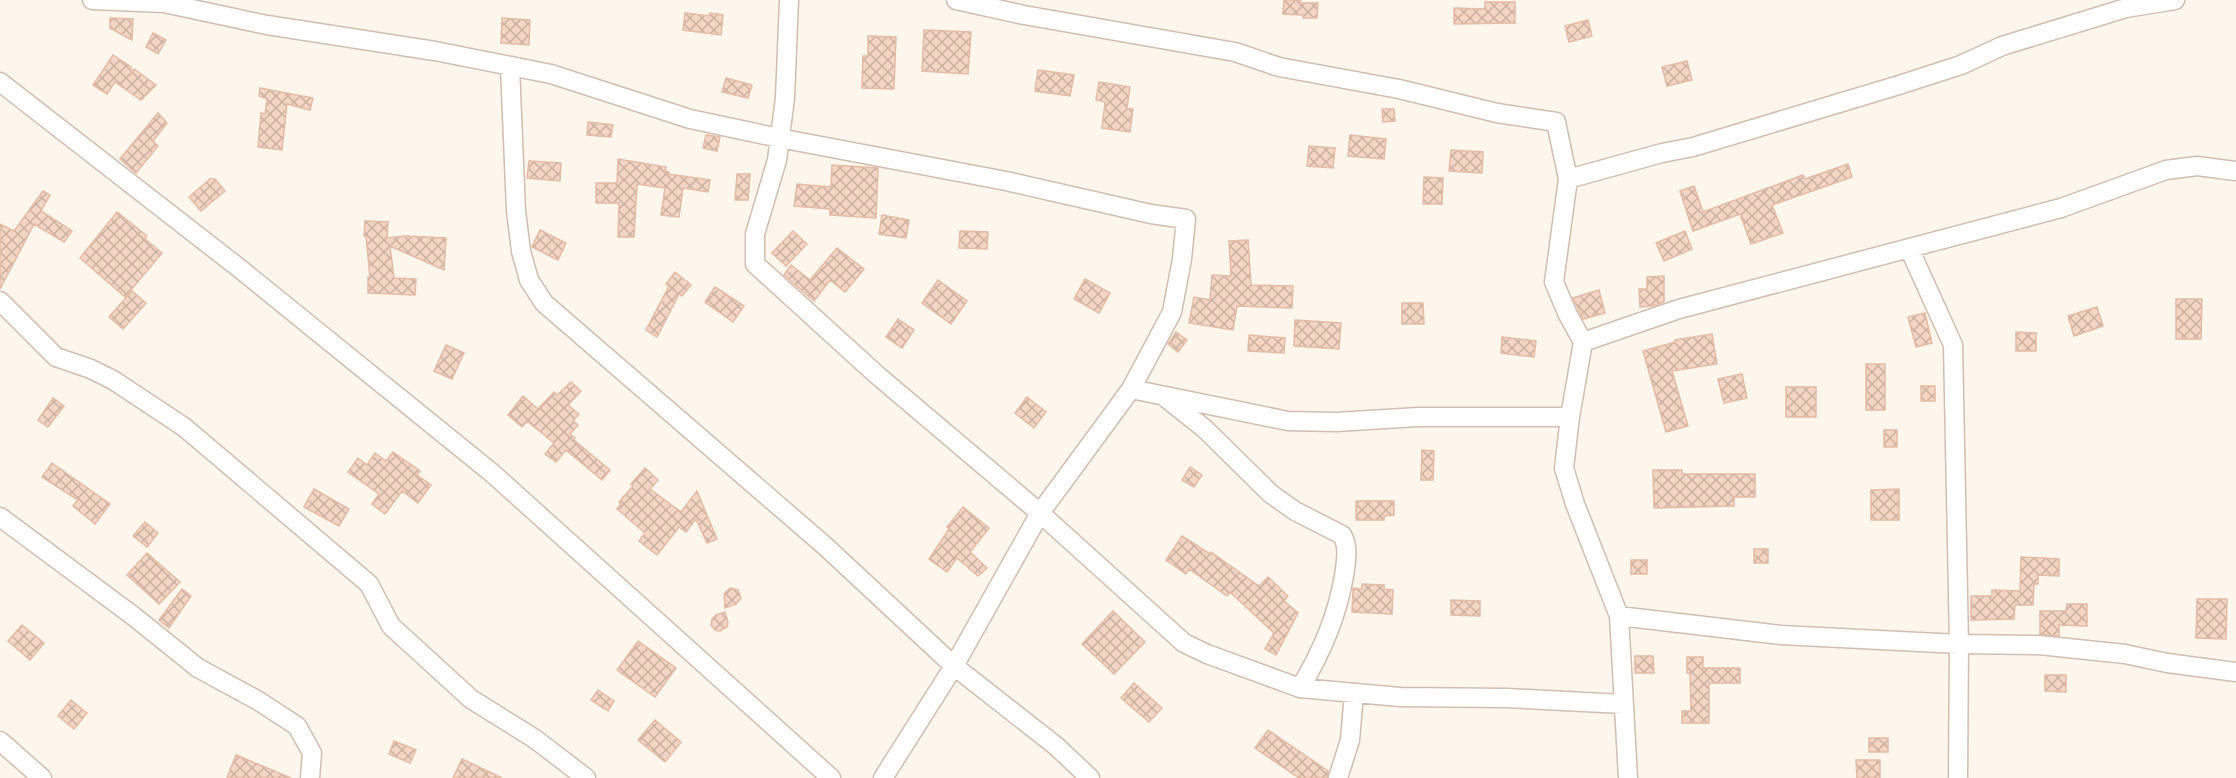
<svg xmlns="http://www.w3.org/2000/svg" width="2236" height="778" font-family="Commissioner,sans-serif">
	<defs>
		<pattern id="building-cross-hatch" width="8" height="8" patternUnits="userSpaceOnUse" patternTransform="scale(1.5)"><rect width="8" height="8" fill="#f3d5c3"/><path d="M0 0l8 8M0 8l8-8" fill="none" stroke="#cab0a1"/></pattern>
	</defs>
	<rect width="100%" height="100%" fill="#fdf6ec"/>
	<path fill="url(#building-cross-hatch)" stroke="#e6bba3" stroke-width="1.5" d="M1284,0H1301L1300,3H1318L1317,18H1303V15L1283,14Z
		M1485,2H1515V23L1454,24V8L1485,9Z
		M685,13L710,16V13L723,15L721,35L683,30Z
		M110,18L133,19L132,40L110,28Z
		M502,18L530,20L529,45L501,43Z
		M1588,20L1592,36L1569,42L1565,26Z
		M924,30L971,32L968,74L922,71Z
		M153,33L166,40L158,54L146,47Z
		M868,36L896,37L894,89L862,88L863,56H868Z
		M113,55L131,67V74L134,69L156,85L141,100L115,82L107,94L93,85Z
		M1687,61L1692,80L1667,86L1662,67Z
		M1038,70L1074,75L1070,96L1035,91Z
		M726,78L752,85L748,98L722,92Z
		M1099,82L1130,87L1127,108L1133,109L1130,132L1102,128L1105,102L1096,100Z
		M260,88L313,98L310,110L287,104L282,150L258,147L261,113L265,114L267,99L259,96Z
		M1382,109H1394L1395,121L1383,122Z
		M158,113L167,123L153,141L158,146L136,173L120,159Z
		M588,122L613,125L611,137L587,135Z
		M706,135L720,137L717,151L703,148Z
		M1350,135L1386,139L1384,159L1348,156Z
		M1309,146L1335,148L1333,168L1307,166Z
		M1451,150L1483,152L1482,173L1449,171Z
		M618,159L666,167L665,171L669,172L668,174L710,180L708,192L683,188L679,217L661,215L665,188L637,184L634,237H618L619,203H596V183H617Z
		M529,161L561,163L560,181L527,178Z
		M1848,164L1852,177L1772,205L1783,233L1751,244L1740,214L1693,231L1680,191L1694,186L1703,212L1803,175L1805,179Z
		M832,165L878,168L876,218L830,215V209L794,206L797,184L831,187Z
		M737,174H750L748,200H735Z
		M1424,177L1443,178L1442,204H1423Z
		M210,179H215L225,191L201,211L189,197Z
		M43,191L50,195L41,211L72,231L64,242L34,224L0,289V224L14,231Z
		M117,212L147,236L145,239L162,253L125,297L80,258Z
		M882,215L909,220L906,238L879,234Z
		M365,221L388,222L387,238L405,236L446,238L444,270L390,246L394,278L416,279L415,295L368,293V277H370L366,236H364Z
		M540,230L566,243L558,260L532,247Z
		M793,231L807,244L786,266L772,253Z
		M960,231L988,232L987,249L959,248Z
		M1685,231L1692,249L1664,261L1656,243Z
		M1248,240L1251,285L1293,286L1292,308L1237,306L1233,330L1189,323L1194,297L1210,300L1212,275L1231,276L1229,241Z
		M837,248L864,269L845,292L830,280L814,301L784,275L791,265L810,280Z
		M675,272L691,285L682,296L679,294L657,337L646,330L669,286L666,284Z
		M1664,276V302L1652,306L1640,307L1639,289H1647V277Z
		M1085,279L1110,293L1099,313L1074,299Z
		M938,280L967,301L951,324L922,303Z
		M715,287L744,306L733,322L705,302Z
		M1599,290L1605,313L1583,319L1573,298Z
		M132,291L146,303L123,329L109,317Z
		M2176,299H2202L2201,339H2176Z
		M1402,303H1423L1424,324H1402Z
		M2097,307L2103,326L2074,336L2068,316Z
		M1925,313L1932,343L1916,347L1908,317Z
		M898,319L914,330L902,348L886,337Z
		M1295,320L1341,323L1339,349L1294,346Z
		M1176,332L1187,340L1178,352L1168,344Z
		M2016,332L2036,333V351H2016Z
		M1712,334L1717,364L1672,371L1688,426L1666,432L1643,351L1675,342V340Z
		M1249,335L1285,338L1284,353L1248,351Z
		M1502,337L1536,341L1534,357L1501,353Z
		M446,345L464,353L452,379L434,371Z
		M1866,364H1885V410H1866Z
		M1742,374L1747,398L1724,403L1718,379Z
		M571,382L581,391L568,405L579,414L573,421L578,425L570,434L575,438L574,440L610,470L602,480L566,450L556,462L545,454L554,443L527,421L522,427L508,415L523,396L538,409L554,392L557,395Z
		M1921,386H1935V401H1921Z
		M1786,387H1816V417H1786Z
		M1027,397L1046,412L1034,428L1015,413Z
		M53,398L64,406L48,427L38,420Z
		M1884,430H1897V447H1884Z
		M1422,450L1434,451L1433,480H1421Z
		M393,452L420,471L417,475L431,485L418,503L402,491L385,514L372,504L379,494L348,472L358,458L367,465L375,453L386,461Z
		M52,463L110,504L95,524L73,506L78,500L42,477Z
		M1190,467L1202,475L1194,487L1182,480Z
		M645,468L658,480L650,489L681,512L697,491L717,539L707,543L696,519L686,532L679,527L657,555L639,541L645,533L617,509L621,504L619,502L633,486L631,484Z
		M1653,470H1682V474H1755V497H1734V506L1654,508Z
		M314,489L349,509L339,526L304,507Z
		M1899,489V520H1871V490Z
		M1356,501H1394V515L1384,516V520H1356Z
		M963,507L989,528L970,552L987,568L978,576L957,558L947,572L929,559L949,529L947,527Z
		M145,522L158,533L147,547L133,536Z
		M1182,536L1210,554L1211,552L1259,586L1268,577L1288,596L1284,601L1298,613L1276,655L1265,649L1274,633L1230,592L1227,596L1189,569L1186,574L1166,560Z
		M1754,549H1768V563H1754Z
		M147,553L180,582L159,604L127,575Z
		M2021,557L2059,559V576L2038,575V584H2034L2033,605H2015L2014,619L1971,620V596H1992V590L2020,591Z
		M1631,560H1647V574H1631Z
		M1362,584L1384,585V589L1393,590L1392,614L1352,612L1353,588L1362,589Z
		M730,588L738,590L741,598L736,604L725,608L724,594Z
		M182,589L191,596L169,628L159,620Z
		M2197,599H2227L2226,639L2196,638Z
		M1451,600L1480,601V616L1451,615Z
		M2067,604H2087V626L2059,625V636L2040,634V611H2066Z
		M1113,611L1145,642L1114,674L1082,644Z
		M725,612L728,622L727,627L720,631L715,630L711,625L712,619L716,615Z
		M22,625L44,643L30,660L8,641Z
		M638,641L676,668L655,697L617,670Z
		M1635,656H1653L1654,673H1635Z
		M1687,657H1703V668H1740V683H1709V723H1682V711H1691L1690,673H1687Z
		M2045,675H2066V692L2045,691Z
		M1134,683L1162,708L1149,722L1121,698Z
		M598,690L614,701L608,711L591,700Z
		M71,700L87,713L74,729L58,716Z
		M655,720L681,742L665,762L638,740Z
		M1268,730L1328,771L1327,778H1299L1255,748Z
		M1869,738H1888V752H1869Z
		M394,741L416,750L410,763L389,754Z
		M236,755L291,778H227Z
		M462,759L502,778H453Z
		M1856,760H1880V778H1857Z"/>
	<g fill="none" stroke-linecap="round" stroke-linejoin="round">
		<defs>
			<path id="minor" d="M92,0L164,3L267,25L435,51L551,74L690,119L779,138L1006,181L1151,214L1186,219L1182,259L1172,312L1131,389
				M789,0L785,98L777,160L755,234V264L877,375L1040,513L1184,643L1207,654L1300,688L1400,697L1507,698L1623,704
				M956,0L1024,15L1235,52L1279,67L1399,89L1497,113L1556,122L1568,179L1554,282L1568,315L1583,342L1570,417L1564,468L1575,504L1619,616L1628,778
				M510,67L516,211L521,251L529,280L544,303L825,546L954,666L1056,746L1090,778
				M0,82L239,268L492,473L831,778
				M1568,179L1662,153L1693,147L1899,85L1961,65L2002,46L2126,8L2175,0
				M1909,248L1953,345L1959,644L1958,778
				M0,301L56,357L91,369L113,380L184,427L369,584L391,626L471,699L535,739L586,778
				M1583,342L1679,309L2061,208L2166,170L2197,166L2236,171
				M1166,398L1205,429L1271,494L1295,511L1342,535C1349,546 1346,563 1344,576C1337,617 1322,652 1300,688
				M0,517L132,615L198,668L257,700L297,726L312,753L310,778
				M1619,616L1781,635L1959,644L2039,645L2125,654L2167,663L2236,672
				M0,741L42,778
				M883,778L954,666L1040,513L1131,389L1288,421L1336,422L1418,417H1570
				M1338,778L1350,740L1354,693"/>
		</defs>
		<use href="#minor" stroke="#d1beb0" stroke-width="21"/>
		<use href="#minor" stroke="#fff" stroke-width="18"/>
	</g>
</svg>
